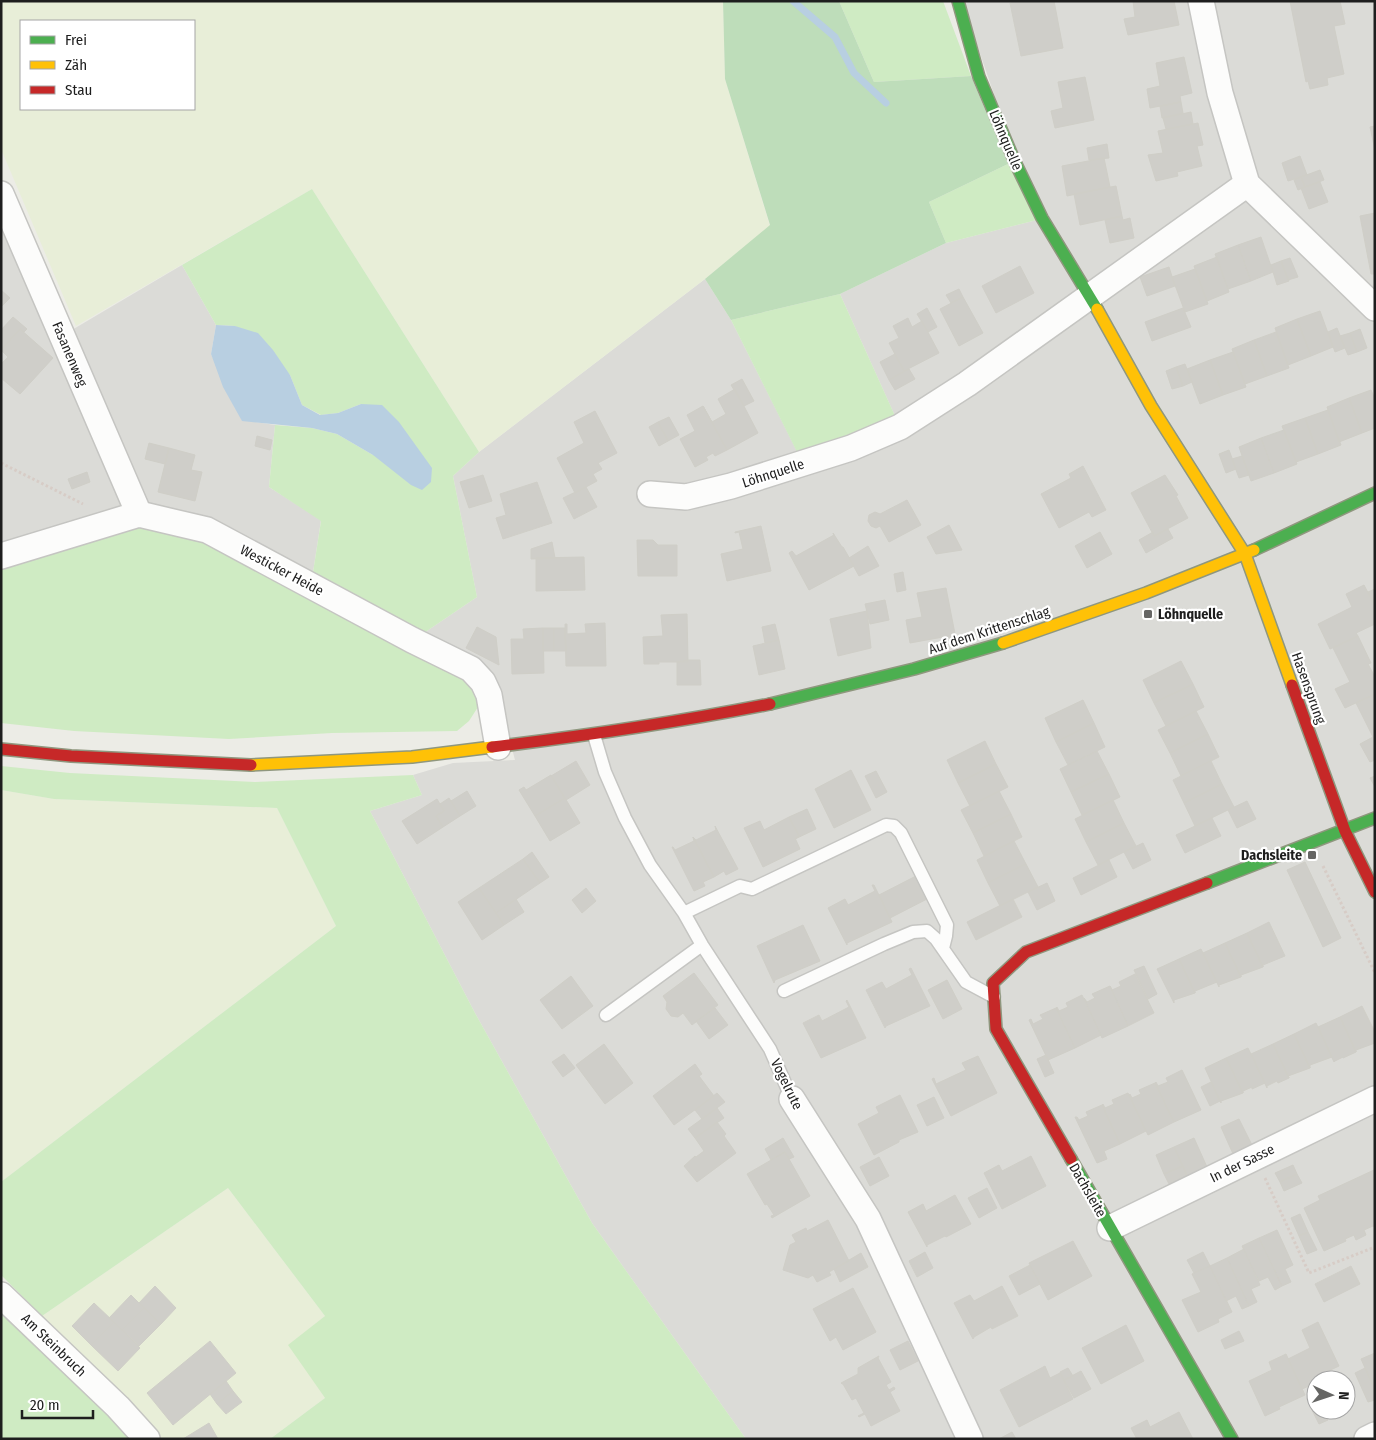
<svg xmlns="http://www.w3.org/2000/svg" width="1376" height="1440" font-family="'Fira Sans Condensed',sans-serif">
	<rect width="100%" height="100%" fill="#ecece6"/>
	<path fill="#dbdbd7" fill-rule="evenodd" d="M962,1H1375V1439H746L592,1223L475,1013L370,811L422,795L413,775L453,763L515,760L498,697L418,637L477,597L453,476L479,452L705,279L731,320L805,467L900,427L840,294L946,243L1037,220ZM1316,1380H1346V1410H1316Z
		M1,211L60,337L182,265L216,325L211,354L242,420L275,425L269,487L321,520L311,585L1,548Z"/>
	<path fill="#e8eed8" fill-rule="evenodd" d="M1,1H723L725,79L770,226L705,279L479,452L312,189L76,326L1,149ZM21,21H194V109H21Z
		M1,790L54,799L277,808L336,926L1,1182Z
		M228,1188L325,1316L289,1345L325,1398L270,1439H153L118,1398L42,1316Z"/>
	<path fill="#cfebc3" d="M839,1H943L971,76L874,82Z
		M1008,164L1037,220L946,243L929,202Z
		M312,189L479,452L453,476L477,597L418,637L311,585L321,521L269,487L275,425L312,428L337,434L373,455L361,404L338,413L321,415L302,405L290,375L235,326L216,325L182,265Z
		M840,294L896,418L800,458L731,320Z
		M139,520L204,535L472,681L478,707L469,721L457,731L332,733L229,739L74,731L1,723V561Z
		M1,766L70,773L255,782L413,775L422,795L370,811L475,1013L592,1223L746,1439H270L325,1398L288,1345L325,1316L228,1188L42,1316L1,1275V1182L336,926L277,808L54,799L1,790Z
		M1,1303L139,1439H1Z"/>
	<path fill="#beddba" d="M723,1H839L874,82L971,76L1008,164L929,202L946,243L840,294L731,320L705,279L770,225L725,79Z"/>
	<path fill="#b8cfe1" d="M216,325L235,326L258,333L273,350L290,375L302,405L320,415L338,413L361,404L382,405L399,422L432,468L431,482L422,490L411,485L373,455L337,434L312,428L242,421L223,387L211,354Z"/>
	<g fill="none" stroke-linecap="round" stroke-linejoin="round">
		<path stroke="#b8cfe1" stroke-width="7" d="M793,1L835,37L854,73L886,103"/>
	</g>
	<path fill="#cfcec9" stroke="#cfcec7" d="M1019,1H1054L1063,48L1021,56L1010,3Z
		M1133,1H1174L1179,25L1128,35L1124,19L1135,17Z
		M1290,1H1340L1345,24L1334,26L1344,74L1327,78L1328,85L1310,89L1308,81L1306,82Z
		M1184,57L1192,93L1180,96L1181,102L1150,108L1147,89L1160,86L1156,63Z
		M1085,77L1094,120L1055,128L1051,111L1063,108L1058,82Z
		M1181,102L1183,113L1162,118L1160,106Z
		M1191,112L1193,124L1166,129L1163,118Z
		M1198,123L1203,145L1197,146L1202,166L1177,172L1178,176L1156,181L1148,155L1163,153L1158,131Z
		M1375,126V150L1370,127Z
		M1107,144L1109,158L1089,160L1087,148Z
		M1300,156L1307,175L1288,181L1282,163Z
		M1104,158L1110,187L1067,196L1062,166Z
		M1320,170L1324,180L1305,187L1301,177Z
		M1301,177L1305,187L1298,190L1294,180Z
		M1320,182L1328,202L1309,209L1301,188Z
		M1116,186L1122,216L1080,225L1074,194Z
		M1375,213V274H1371L1360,216Z
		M1122,216L1123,220L1130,218L1134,238L1110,243L1105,220Z
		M1261,237L1273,272L1251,281L1238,245Z
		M1238,245L1251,281L1228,289L1215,254Z
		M1217,257L1229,292L1207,301L1194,266Z
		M1290,258L1298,277L1288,280L1281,261Z
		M1281,261L1289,281L1277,285L1271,265Z
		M1020,266L1034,293L996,313L982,286Z
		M1169,267L1175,286L1147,296L1140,277Z
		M1195,269L1208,304L1185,312L1172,277Z
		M959,289L963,297L951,303L946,295Z
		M1,290L10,298L1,307Z
		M963,297L983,333L959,346L940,309Z
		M927,308L937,327L928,332L917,314Z
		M1183,308L1191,327L1152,341L1145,322Z
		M1320,311L1333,347L1311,356L1297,319Z
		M13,317L27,329L24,332L20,329L1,350V330Z
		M908,318L912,327L922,321L939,353L904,371L889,343L899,338L893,326Z
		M1297,319L1311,356L1288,365L1275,328Z
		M1337,328L1345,348L1335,352L1328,332Z
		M20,329L53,358L20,394L1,378V364L8,357L1,350Z
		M1360,329L1367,348L1357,352L1350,333Z
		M1276,332L1289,368L1267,376L1254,340Z
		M1350,333L1357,352L1348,355L1340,336Z
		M1254,340L1267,376L1245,384L1232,349Z
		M1233,352L1246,387L1223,395L1210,360Z
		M895,354L904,371L889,380L880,362Z
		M1210,360L1223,395L1200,404L1187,369Z
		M1185,364L1192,382L1183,386L1176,367Z
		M1176,367L1183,386L1172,389L1166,371Z
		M909,369L915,379L895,390L889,380Z
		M742,379L754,401L744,406L731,385Z
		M735,389L758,433L727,450L703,406L712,422L726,414L718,399Z
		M1371,390L1375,399V428L1362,433L1349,398Z
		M1349,398L1362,433L1339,442L1327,407Z
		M703,406L727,450L715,456L713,453L706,457L708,460L695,467L680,439L695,431L687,415Z
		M1328,410L1341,445L1318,454L1305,418Z
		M595,411L617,453L598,463L602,469L593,474L597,481L575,493L557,458L584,443L574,422Z
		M669,417L679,435L668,441L658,422Z
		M1305,418L1318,454L1296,462L1282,426Z
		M658,422L668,441L659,446L649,427Z
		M1284,430L1297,464L1274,473L1261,438Z
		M257,436L272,440L270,450L255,446Z
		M1261,438L1274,473L1251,481L1239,447Z
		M149,443L169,448L165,464L145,459Z
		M169,448L195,455L191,470L202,472L195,501L158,492Z
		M1229,450L1236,469L1226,473L1219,454Z
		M1242,456L1249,475L1239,478L1232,459Z
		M1083,466L1106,510L1092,517L1089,512L1059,528L1041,494L1071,478L1069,474Z
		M87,472L90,482L72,489L68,479Z
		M483,475L492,501L469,508L460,482Z
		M1165,475L1178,495L1176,496L1188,518L1154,536L1131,493Z
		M537,482L552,523L503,539L496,518L506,515L500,494Z
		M586,487L597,507L574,519L563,498Z
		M907,500L921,525L889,542L880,526L876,528L871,526L868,521L869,515L875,512L880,514Z
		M949,525L962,550L936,554L927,537Z
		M761,526L771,571L727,581L721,554L743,549L739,532L735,533V532Z
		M1168,529L1173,538L1146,553L1139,540L1153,532L1154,536Z
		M1100,532L1112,554L1087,568L1075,546Z
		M833,533L842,547H843L854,566L809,590L789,553L792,551L796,556L834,535Z
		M637,540H653L658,545H677V576H638Z
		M552,542L555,558L531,559V549Z
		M868,546L879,566L859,576L849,558Z
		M584,557L585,590L536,591V558Z
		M903,572L906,590L897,592L894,574Z
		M1364,585L1375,606V624L1356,633L1358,636L1330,649L1318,624L1352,607L1346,594Z
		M946,588L956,639L944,641L943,637L910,643L906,620L922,617L917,593Z
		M1375,589V606L1368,592Z
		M885,600L889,620L870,624L865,604Z
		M867,611L871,648L838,656L830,619Z
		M687,614L688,662H659V664H644L643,637L663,636L661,615Z
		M605,623L606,666H566L565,624H567V634L586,633L585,624Z
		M775,624L779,640L765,643L762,627Z
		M477,627L496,637L499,665L466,648Z
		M543,628H554V651H543Z
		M543,628L544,673L512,674L511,639H524L523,629Z
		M554,628H565L566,651H554Z
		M1358,636L1371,663L1368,664L1375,677V694L1345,708L1335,689L1350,682L1333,648Z
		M779,640L785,669L759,675L753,646Z
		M688,660H700L701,685H677V662Z
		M1181,661L1193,684L1154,703L1143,680Z
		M1193,684L1204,707L1166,726L1154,703Z
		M1375,694V760L1370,762L1360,744L1373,737L1356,703Z
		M1083,700L1094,723L1056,742L1045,718Z
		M1196,711L1208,734L1170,753L1158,730Z
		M1094,723L1105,747L1068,765L1056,742Z
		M1208,734L1219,757L1181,776L1170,753Z
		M985,741L996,764L958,783L947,760Z
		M1097,751L1109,774L1071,792L1060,769Z
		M576,761L590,785L566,800L551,776Z
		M1211,761L1222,784L1184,803L1173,780Z
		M996,764L1008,787L970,806L958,783Z
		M851,770L871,810L834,828L815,789Z
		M876,771L887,792L876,798L865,776Z
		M1109,774L1120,797L1082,815L1071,792Z
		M551,775L565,798L535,816L519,790L524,787L526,790Z
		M1375,776V787L1370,778Z
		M1222,784L1234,807L1195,826L1184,803Z
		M467,791L476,806L460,816L451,801Z
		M999,791L1011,814L973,833L961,810Z
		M449,798L460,816L443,827L436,816L444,811L440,804Z
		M565,798L580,823L550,841L535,816Z
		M437,799L444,811L436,816L443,827L417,844L402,821Z
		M1113,800L1124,823L1086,842L1075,819Z
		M1247,801L1256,819L1237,828L1228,810Z
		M807,809L816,829L795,839L799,836L789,817Z
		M1011,814L1022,837L984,856L973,833Z
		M789,817L799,836L795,838L800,849L763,867L744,828L760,821L764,830Z
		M1212,818L1221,836L1185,853L1176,835Z
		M1124,823L1136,846L1098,865L1086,842Z
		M715,826L738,869L726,875L724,871L714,877L693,837L696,840L716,830Z
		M693,837L714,877L703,882L705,886L694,891L672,847H673L675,850L694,841Z
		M1014,841L1026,864L988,883L977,860Z
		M1143,843L1151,860L1133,869L1124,852Z
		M532,852L549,877L540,883L523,859Z
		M523,859L540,883L496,913L479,888Z
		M1109,860L1117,877L1081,895L1073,878Z
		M1305,862L1341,938L1323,947L1287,870Z
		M1026,864L1038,887L1000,906L988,883Z
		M916,876L927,899L890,918L879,895Z
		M1047,883L1055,901L1037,910L1028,892Z
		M872,885H874L892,922L847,943V945L828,908L845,899L848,905L875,891Z
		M479,888L504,925L482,940L458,902Z
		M586,888L596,901L582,913L572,900Z
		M516,899L524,912L504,925L496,913Z
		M1013,899L1022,917L976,940L967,922Z
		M1269,922L1285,956L1263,965V967L1247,933Z
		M803,925L820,961L775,980L774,983L757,946Z
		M1247,933L1263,967L1241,975V977L1225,943Z
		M1225,943L1241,977L1219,985V987L1203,953Z
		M1201,949L1217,982L1195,991V993L1179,959Z
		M1179,959L1195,993L1174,1000V1003L1157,969Z
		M1144,966L1157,994L1148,999L1134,970Z
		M911,968L930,1006L886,1026L885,1028L866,990L882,982L886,989L912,975L909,969Z
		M694,973L718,1005L692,1025L683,1013L678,1017L671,1016L666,1009L667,1002L663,996Z
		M1135,974L1154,1013L1128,1026L1110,986L1112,990L1121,986L1119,982Z
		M571,976L593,1006L562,1029L540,1000Z
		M947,980L962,1009L943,1019L928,990Z
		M1110,986L1128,1026L1102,1038L1084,998L1087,1002L1095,998L1092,994Z
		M1082,995L1101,1035L1075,1048L1056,1008L1057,1007L1059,1011L1068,1007L1066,1003Z
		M847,1000L866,1038L821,1058L803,1023L819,1015L822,1021L849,1007L846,1001Z
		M1362,1006L1375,1032V1043L1356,1050V1052L1340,1017Z
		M715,1008L728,1025L709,1039L696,1021Z
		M1056,1008L1075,1048L1048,1060L1029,1020L1031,1019L1033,1024L1043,1019L1040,1015Z
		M1340,1017L1356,1052L1343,1058V1057L1335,1061L1334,1062L1318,1027Z
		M1316,1023L1332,1057L1310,1065V1068L1294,1034Z
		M1294,1034L1310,1068L1288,1076L1289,1078L1273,1044Z
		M604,1044L633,1083L605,1104L576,1065Z
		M1273,1044L1289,1078L1278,1083L1277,1081L1267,1086V1088L1251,1054Z
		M1248,1048L1265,1083L1252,1089V1087L1243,1091V1093L1226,1058Z
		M564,1054L575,1068L563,1077L552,1062Z
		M1046,1055L1054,1073L1045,1077L1037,1059Z
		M978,1056L997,1093L951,1116L932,1079L934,1078L936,1084L966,1070L962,1063Z
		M1226,1058L1243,1093L1221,1101V1103L1205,1068Z
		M695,1064L702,1074L699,1076L714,1096L674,1125L653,1096Z
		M1182,1070L1201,1110L1174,1122L1155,1083L1156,1082L1158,1086L1168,1082L1166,1078Z
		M1211,1082L1220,1101L1210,1106L1201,1087Z
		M1155,1083L1174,1122L1148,1135L1129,1095L1130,1094L1132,1098L1141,1094L1139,1090Z
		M717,1093L725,1102L702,1119L695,1110Z
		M1128,1093L1146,1131L1120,1144L1102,1105L1103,1104L1105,1108L1114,1104L1112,1100Z
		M900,1095L918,1132L899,1140V1142L874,1155L858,1124L879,1113L876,1107Z
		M934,1097L944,1118L927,1126L917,1105Z
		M1102,1105L1120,1144L1104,1151L1107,1159L1097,1163L1075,1117H1077L1079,1120L1088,1116L1086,1112Z
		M717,1108L724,1118L695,1138L688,1129Z
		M1239,1119L1253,1147L1234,1156L1221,1127Z
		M717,1122L726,1134L724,1136L736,1153L697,1182L684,1166L695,1156L696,1157L704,1151L695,1138Z
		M783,1138L794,1157L789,1159L785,1152L771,1160L765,1149Z
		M1194,1138L1207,1167L1187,1176L1174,1147Z
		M1174,1147L1183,1166L1164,1174L1156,1155Z
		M785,1152L810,1196L772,1218L771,1216L774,1215L767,1204L765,1205L747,1174Z
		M1031,1156L1046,1186L1002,1209L984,1173L999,1165L1002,1171Z
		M879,1157L889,1176L870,1186L860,1167Z
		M1293,1165L1297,1174L1280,1182L1275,1173Z
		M1183,1166L1187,1176L1169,1184L1164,1174Z
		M1374,1170L1375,1227L1373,1226L1364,1230L1366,1235L1356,1240L1354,1235L1345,1239L1346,1241L1324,1251L1304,1208L1320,1200L1318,1196Z
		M1297,1174L1302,1183L1284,1191L1280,1182Z
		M987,1188L997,1208L979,1218L968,1198Z
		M955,1195L971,1224L946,1237L945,1236L927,1245V1247L908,1212L923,1204L926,1211Z
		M1300,1214L1308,1232L1299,1236L1291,1218Z
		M828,1220L849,1261L829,1272L831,1275L817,1282L813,1275L808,1278L783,1270L790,1245L796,1242L792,1235L806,1228L807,1231Z
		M1277,1230L1293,1265L1285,1269L1291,1282L1282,1286L1259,1238Z
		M1308,1232L1317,1250L1307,1254L1299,1236Z
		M1259,1238L1282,1286L1275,1290L1268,1277L1259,1281L1242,1246Z
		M1073,1241L1092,1276L1048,1300L1029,1263Z
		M1244,1249L1260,1285L1251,1289L1257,1302L1249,1306L1227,1258Z
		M925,1252L933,1268L917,1277L909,1261Z
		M1203,1252L1210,1266L1194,1273L1187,1260Z
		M861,1253L868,1267L840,1282L834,1269Z
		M1227,1258L1249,1306L1242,1309L1236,1296L1226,1301L1210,1266Z
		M1030,1265L1040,1284L1019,1295L1009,1276Z
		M1210,1266L1232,1312L1218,1319L1219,1322L1198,1332L1182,1300L1201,1292L1192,1274Z
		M1351,1266L1360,1284L1324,1302L1315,1284Z
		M155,1286L176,1308L161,1324L139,1303Z
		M1002,1286L1018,1316L992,1329L991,1327L974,1337L973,1339L954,1303L970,1295L974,1301Z
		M853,1288L876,1332L843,1350L836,1337L830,1341L813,1309Z
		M131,1295L144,1308L122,1330L109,1318Z
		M94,1303L114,1322L91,1345L72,1326Z
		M144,1308L161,1324L139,1346L122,1330Z
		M114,1322L140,1348L118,1371L91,1345Z
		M1318,1322L1339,1366L1324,1373L1326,1378L1316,1380V1383L1302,1389L1288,1359L1310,1348L1302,1330Z
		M1126,1325L1144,1361L1101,1384L1082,1348Z
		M1239,1331L1244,1341L1225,1349L1221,1340Z
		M210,1341L236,1373L173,1425L147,1393Z
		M908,1341L918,1361L900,1370L890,1350Z
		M1375,1353V1390L1361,1359Z
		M1286,1354L1305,1395L1279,1407L1280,1409L1265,1416L1249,1381L1272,1370L1269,1362Z
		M879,1356L878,1358L891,1382L886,1385L889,1390L894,1387L895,1389L890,1392L900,1411L871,1426L865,1414L859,1417L858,1416L864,1413L856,1398L852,1400L843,1384H842L841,1383L858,1374V1368Z
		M1045,1366L1050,1378L1060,1373L1073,1399L1019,1427L1000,1390Z
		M1068,1368L1073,1376L1064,1380L1060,1372Z
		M1365,1368L1375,1390V1400L1368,1402L1355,1373Z
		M1081,1371L1091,1389L1074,1398L1064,1380Z
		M226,1381L233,1391L217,1404L210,1394Z
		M233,1391L242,1402L226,1414L217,1404Z
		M1316,1406V1410H1323L1328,1420L1319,1424L1311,1408Z
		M1179,1412L1193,1439H1137L1131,1428L1147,1420L1150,1427Z
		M209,1423L218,1439H183Z
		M1012,1432L1016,1439H999Z"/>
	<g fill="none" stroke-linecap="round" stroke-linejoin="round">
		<defs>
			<path id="lane" d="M594,735L605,772L625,818L650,865L684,913L702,945L770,1049L792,1099
				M684,913L740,886L752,889L886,825L894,826L901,833L947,925L946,936L943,948
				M784,991L884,944L913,932L927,931L936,939L966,982L994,997
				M606,1015L702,945"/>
			<path id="street" d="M1201,1L1220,93L1247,184
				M1,194L139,514
				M650,494L686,497L731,486L851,448L900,427L967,384L1247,184L1375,308
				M1,556L139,514L207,530L412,640L471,669L483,682L489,695L498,747
				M792,1099L868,1219L970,1439
				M1110,1228L1375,1099
				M1,1295L118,1407L147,1439
				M1367,1439L1375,1435"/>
			<path id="fast" d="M958,1L979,77L1014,160L1042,218L1097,309
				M1254,550L1375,493
				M770,704L914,669L1003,643
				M1207,883L1375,818
				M1071,1159L1232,1439"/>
			<path id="slow" d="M1097,309L1151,406L1245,554L1292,685
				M1003,643L1146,593L1254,550
				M251,765L412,757L492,747"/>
			<path id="jam" d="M1292,685L1345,831L1375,892
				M492,747C585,736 678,722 770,704
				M1,749L71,756L251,765
				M1071,1159L996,1029L993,983L1026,952L1207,883"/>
		</defs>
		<use href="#lane" stroke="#c5c5c2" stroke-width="15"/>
		<use href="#street" stroke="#c5c5c2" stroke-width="28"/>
		<use href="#fast" stroke="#8f977e" stroke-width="14"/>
		<use href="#slow" stroke="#8f977e" stroke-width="14"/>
		<use href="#jam" stroke="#8f977e" stroke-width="14"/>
		<path stroke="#d7ccc6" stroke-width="3" stroke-dasharray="2.5 2.5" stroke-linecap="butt" d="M1,463L83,504
			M1323,866L1375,973
			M1265,1178L1309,1273L1375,1247"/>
		<use href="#lane" stroke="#fcfcfb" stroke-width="12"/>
		<use href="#street" stroke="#fcfcfb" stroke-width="25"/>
		<use href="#fast" stroke="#4caf50" stroke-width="11"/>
		<use href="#slow" stroke="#ffc107" stroke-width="11"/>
		<use href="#jam" stroke="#c62828" stroke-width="11"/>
	</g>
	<g fill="#666664" stroke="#fff" stroke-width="2">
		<rect x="1143" y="609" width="10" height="10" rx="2.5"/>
		<rect x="1307" y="850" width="10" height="10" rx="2.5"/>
	</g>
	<g text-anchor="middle" stroke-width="4.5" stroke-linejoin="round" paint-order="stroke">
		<g font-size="14" fill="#1e1e1e" stroke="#fff">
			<text transform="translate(1006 140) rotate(67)" y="5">Löhnquelle</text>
			<text transform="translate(70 354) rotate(67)" y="5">Fasanenweg</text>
			<text transform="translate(773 473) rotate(-18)" y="5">Löhnquelle</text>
			<text transform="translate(282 570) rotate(28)" y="5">Westicker Heide</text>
			<text transform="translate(989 630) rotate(-18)" y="5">Auf dem Krittenschlag</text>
			<text transform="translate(1309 688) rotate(70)" y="5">Hasensprung</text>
			<text transform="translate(787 1084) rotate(64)" y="5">Vogelrute</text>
			<text transform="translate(1242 1163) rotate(-26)" y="5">In der Sasse</text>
			<text transform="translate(1088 1190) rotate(60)" y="5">Dachsleite</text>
			<text transform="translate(54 1345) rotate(44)" y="5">Am Steinbruch</text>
		</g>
		<g font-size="14" font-weight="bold" fill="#1e1e1e" stroke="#fff" text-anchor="start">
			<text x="1158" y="619">Löhnquelle</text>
			<text x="1302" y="860" text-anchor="end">Dachsleite</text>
		</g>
	</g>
	<rect width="1376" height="1440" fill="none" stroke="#1e1e1e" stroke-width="5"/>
	<rect x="20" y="20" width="175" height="90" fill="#ffffff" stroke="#a5a5a5"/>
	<rect x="30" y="36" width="25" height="8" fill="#4caf50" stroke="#a5a5a5"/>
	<text x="65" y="45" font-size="15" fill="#1e1e1e">Frei</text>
	<rect x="30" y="61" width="25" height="8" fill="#ffc107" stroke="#a5a5a5"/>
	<text x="65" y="70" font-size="15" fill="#1e1e1e">Zäh</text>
	<rect x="30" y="86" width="25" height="8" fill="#c62828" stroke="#a5a5a5"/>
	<text x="65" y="95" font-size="15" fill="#1e1e1e">Stau</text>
	<g transform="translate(1331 1395) rotate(93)"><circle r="24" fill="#ffffff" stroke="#a5a5a5"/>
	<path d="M0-4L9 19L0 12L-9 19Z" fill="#666664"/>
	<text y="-8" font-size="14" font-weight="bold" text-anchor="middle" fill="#1e1e1e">N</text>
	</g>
	<path d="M22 1410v8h71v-8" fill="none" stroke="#1e1e1e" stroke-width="2.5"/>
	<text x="30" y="1410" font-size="15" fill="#1e1e1e" stroke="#ffffff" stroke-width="4" paint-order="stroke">20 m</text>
</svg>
